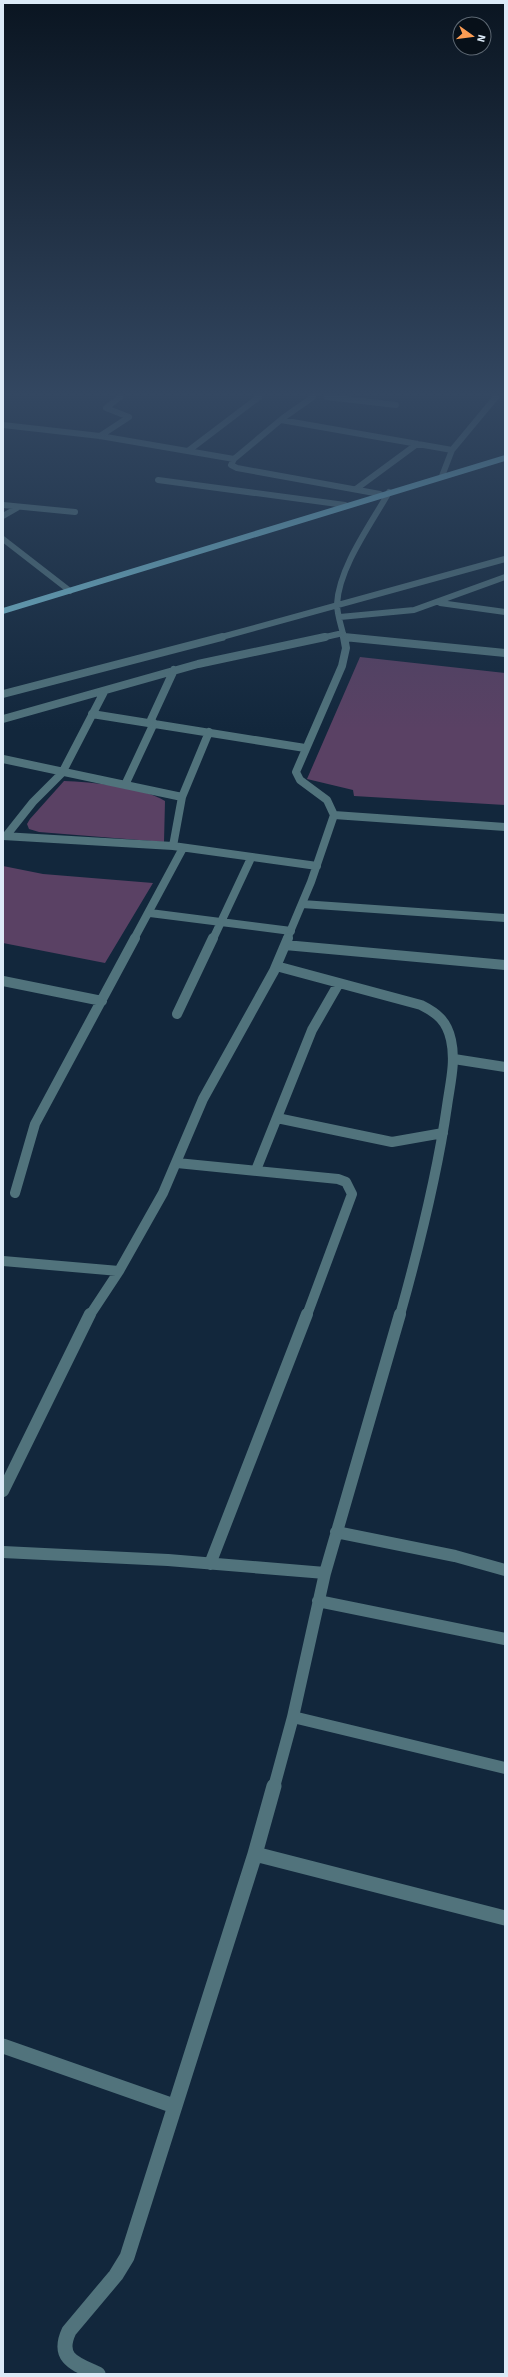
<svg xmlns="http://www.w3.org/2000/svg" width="508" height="2377" font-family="'Source Sans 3',sans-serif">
	<rect width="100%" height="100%" fill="#12273c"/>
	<path fill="#5a4164" d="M360,657L505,673V805L354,796L353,790L307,779Z
		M64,781C91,782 143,787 165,801L164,842L39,832L29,829L27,824L30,819Z
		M3,866L43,874L153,883L105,963L3,943Z"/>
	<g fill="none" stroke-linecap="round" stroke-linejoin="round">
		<path stroke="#51737c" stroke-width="6" d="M327,397L396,405
			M281,420L452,450
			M3,425L100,436L234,459L283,418L313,397
			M100,436L129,417L106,408L120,397
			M188,451L259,397
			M234,459L231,465L237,468L380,494
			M442,476L452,450L496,397
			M158,480L345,505
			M356,489L417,444
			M3,505L75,512
			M3,516L17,508
			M3,539L70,591
			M440,603L505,612
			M340,617L414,610L505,577
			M344,637L351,638
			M218,638L505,559
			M321,638L343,633
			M344,638C342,628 337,615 337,604C339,567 371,524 389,492"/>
		<path stroke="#51737c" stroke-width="8" d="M344,637L505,653
			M3,694L222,637
			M92,714L305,748
			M3,719L198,664L325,637
			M150,722L174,670
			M3,759L182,797
			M125,785L154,723
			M334,815L505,827
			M3,836L173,846L317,866
			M6,836L33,802L62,773L104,692
			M173,846L182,797L209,732
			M302,904L505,918
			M150,913L291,931
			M134,939L183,848
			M213,939L251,858
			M287,939L311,882L334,815L327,800L300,780L296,772L342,666L346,648L344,637"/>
		<path stroke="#51737c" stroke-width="10" d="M285,945L505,965
			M276,966L421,1005C437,1013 447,1021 451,1040C456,1062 450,1084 447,1106C437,1176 419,1247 400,1315
			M3,981L102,1001
			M177,1014L213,938
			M454,1059L505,1067
			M277,1118L392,1142L443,1133
			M177,1163L338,1179L346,1182L352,1194L307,1315
			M256,1170L312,1030L339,983
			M15,1193L35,1124L135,938
			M3,1261L119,1271
			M90,1315L119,1271L163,1193L203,1099L274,971L288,938"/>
		<path stroke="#51737c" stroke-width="12" d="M3,1491L90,1314
			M336,1532L455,1556L505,1570
			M3,1552L168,1560L325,1573
			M210,1564L307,1314
			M318,1601L505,1639
			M293,1717L505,1768
			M274,1787L293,1717L325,1573L400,1314"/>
		<path stroke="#51737c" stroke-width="15" d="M255,1854L505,1918
			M3,2046L174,2106
			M98,2374C76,2364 56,2359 69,2331L116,2275L127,2257L255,1854L274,1786"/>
		<path stroke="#78c1d4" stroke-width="6" d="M3,611L505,458"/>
	</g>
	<linearGradient id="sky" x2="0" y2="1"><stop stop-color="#0a1521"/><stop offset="0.54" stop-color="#334761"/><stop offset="1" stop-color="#334761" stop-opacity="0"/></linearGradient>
	<rect width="508" height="730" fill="url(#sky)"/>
	<rect width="508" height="2377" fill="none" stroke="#dceaf7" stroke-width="8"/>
	<g transform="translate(472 36) rotate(104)"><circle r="19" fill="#071019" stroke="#5c6772"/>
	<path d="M0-3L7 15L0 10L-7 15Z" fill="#fd9d54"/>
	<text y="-6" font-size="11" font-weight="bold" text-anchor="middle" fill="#dceaf7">N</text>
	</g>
</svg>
